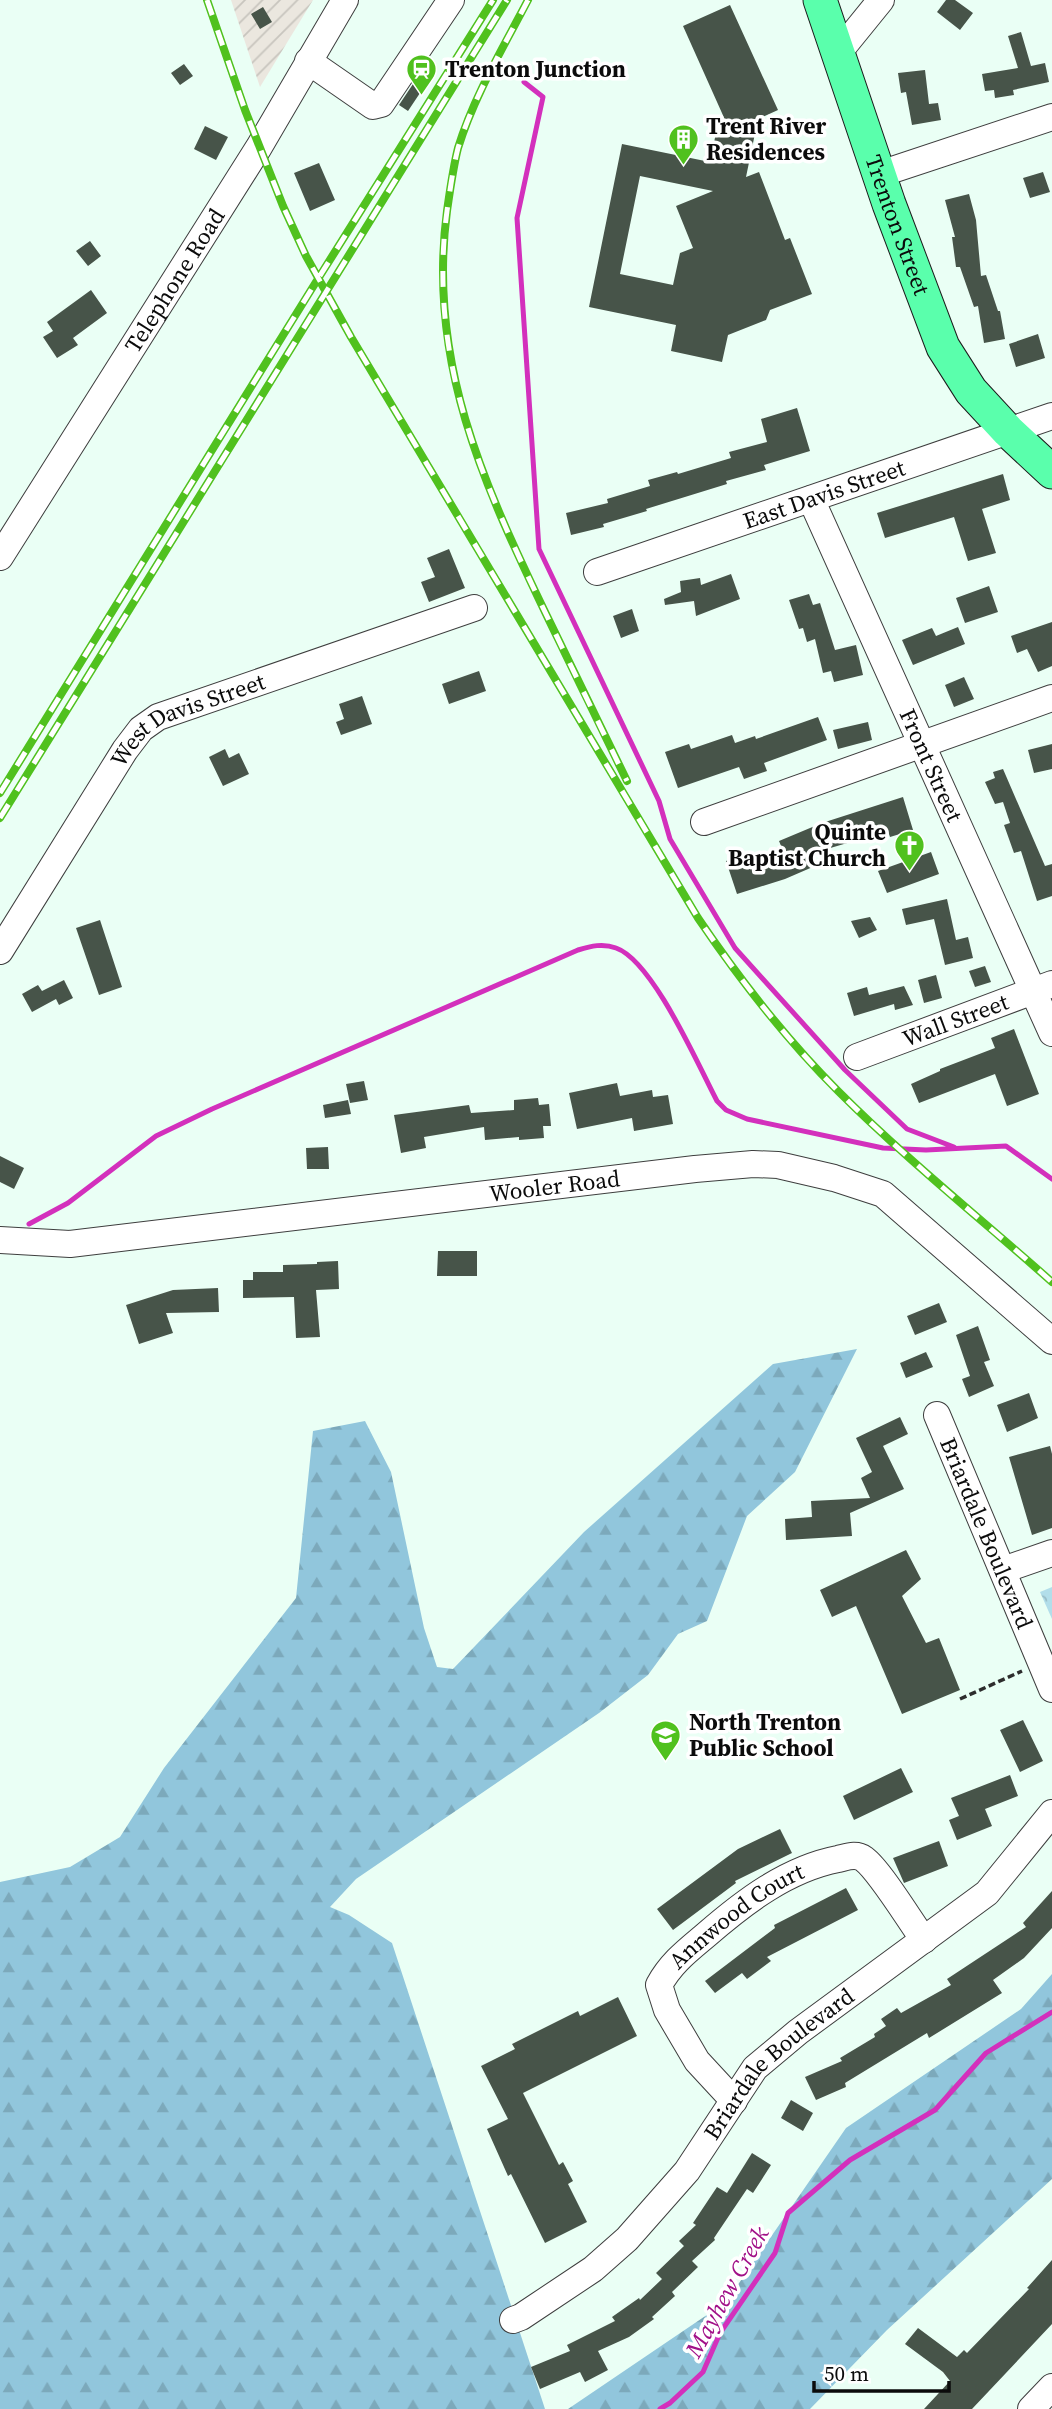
<svg xmlns="http://www.w3.org/2000/svg" width="1052" height="2409" font-family="'Source Serif 4',serif">
	<defs>
		<pattern id="industrial-furrows" width="10" height="10" patternUnits="userSpaceOnUse" patternTransform="scale(1.75)"><rect width="10" height="10" fill="#ebe7df"/><path d="M-1 1l2-2M0 10L10 0M9 11l2-2" fill="none" stroke="#c8c5be"/></pattern>
		<pattern id="forest-firs" width="22" height="20" patternUnits="userSpaceOnUse" patternTransform="scale(1.75)"><rect width="22" height="20" fill="#91c6dc"/><path d="M5 1l3.5 6h-7zM16 11l3.5 6h-7z" fill="#7ca9bb"/></pattern>
		<pattern id="park-crowns" width="20" height="18" patternUnits="userSpaceOnUse" patternTransform="scale(1.75)"><rect width="20" height="18" fill="#b2deea"/><path d="M2 6a3 3 0 1 1 6 0M12 15a3 3 0 1 1 6 0" fill="none" stroke="#98bdc7"/></pattern>
	</defs>
	<rect width="100%" height="100%" fill="#eafff5"/>
	<path fill="url(#industrial-furrows)" d="M231,0H313L260,87Z"/>
	<path fill="url(#forest-firs)" d="M857,1349L795,1472L747,1516L707,1621L678,1634L648,1675L599,1713L356,1879L330,1907L349,1915L392,1943L545,2409H0V1882L70,1867L120,1837L164,1768L296,1598L313,1431L365,1421L391,1472L424,1628L437,1667L453,1669L584,1532L773,1364Z
		M1052,1974V2179L887,2330L810,2409H568L726,2302L846,2128L1021,2009Z"/>
	<path fill="url(#park-crowns)" d="M1052,1587V1619L1040,1592Z"/>
	<g fill="none" stroke-linecap="round" stroke-linejoin="round">
		<path stroke="#d330bc" stroke-width="5" d="M524,82L543,97L517,218L539,549L659,801L670,839L735,948L845,1070L907,1129L954,1147
			M29,1224L68,1203L156,1136L212,1109L578,950C591,946 603,943 616,948C653,961 698,1065 717,1101L726,1110L747,1119L883,1148L926,1150L1006,1146L1052,1179
			M660,2409L670,2403L703,2372L720,2333L775,2253L788,2213L850,2160L935,2110L986,2053L1052,2012"/>
	</g>
	<path fill="#475449" fill-rule="evenodd" d="M946,0H955L973,13L960,30L937,12Z
		M730,5L778,110L758,119L746,177L759,172L785,240L790,238L812,294L770,310L766,320L728,335L722,362L671,351L676,325L589,307L622,144L710,162L717,128L730,131L683,26ZM640,176L713,191L676,206L693,248L680,253L673,285L620,274Z
		M263,7L272,22L260,29L251,14Z
		M1021,32L1031,66L1045,63L1049,82L1013,90L1014,95L995,98L994,90L985,91L982,74L1018,68L1008,36Z
		M184,64L193,76L180,85L171,73Z
		M925,70L929,104L938,103L941,120L912,125L906,92L901,93L898,73Z
		M415,81L424,87L408,111L399,105Z
		M205,126L228,137L216,160L194,149Z
		M319,163L335,200L310,211L294,173Z
		M1043,172L1050,192L1030,198L1023,178Z
		M969,194L976,220L981,276L986,275L998,311H1000L1005,339L984,343L978,306L974,307L960,267H956L952,237H955L945,200Z
		M90,241L101,256L88,266L76,251Z
		M91,290L107,313L73,338L78,345L57,358L43,337L53,331L47,322Z
		M1038,334L1045,358L1016,367L1009,344Z
		M797,408L810,451L764,465L766,470L726,481L727,484L646,509L647,511L603,524L604,527L571,535L566,513L608,503L607,499L650,486L648,480L677,472L678,474L731,458L729,452L767,442L761,419Z
		M1003,474L1010,500L982,509L996,553L968,561L954,517L885,538L877,513Z
		M449,549L465,588L429,602L421,582L435,577L427,558Z
		M731,574L740,599L696,616L694,601L665,605L664,599L681,592L680,581L700,578L701,585Z
		M989,586L998,612L965,623L956,598Z
		M809,594L813,605L820,603L835,650L856,645L863,675L834,682L831,671L823,673L815,639L807,642L803,628L799,629L789,600Z
		M632,609L639,631L621,638L613,616Z
		M1052,622V666L1038,672L1027,649L1017,653L1011,636Z
		M958,627L965,644L913,665L902,640L932,628L936,636Z
		M479,671L486,691L449,704L442,684Z
		M964,677L974,699L954,707L945,685Z
		M362,696L372,724L341,735L336,722L344,719L339,704Z
		M818,717L827,740L764,763L767,771L744,779L739,767L678,788L665,752L689,744L691,749L732,735L735,743L755,736L756,739Z
		M868,722L872,740L838,749L833,730Z
		M1052,744V769L1034,773L1028,750Z
		M225,749L229,758L239,753L249,774L223,786L209,757Z
		M1003,769L1045,866L1052,864V896L1037,901L1021,851L1014,853L1004,825L1010,823L1003,802L995,804L985,782L995,778L993,772Z
		M903,797L913,830L890,837L888,831L810,854L815,866L785,879L737,894L726,861L751,853L755,868L786,858L779,841L822,823Z
		M931,852L939,874L887,893L878,871Z
		M947,899L956,940L968,937L973,958L945,965L934,919L906,925L902,909Z
		M870,917L877,930L859,938L851,921Z
		M100,920L122,987L99,995L76,928Z
		M985,966L991,982L975,987L969,971Z
		M936,975L942,998L924,1003L918,980Z
		M64,980L73,998L59,1005L56,999L32,1012L22,994L38,985L42,991Z
		M904,986L913,1005L895,1010L894,1004L854,1016L847,993L867,987L869,995Z
		M1014,1029L1039,1094L1007,1106L995,1074L919,1103L911,1084L940,1071V1069L995,1048L991,1038Z
		M364,1081L368,1100L350,1103L346,1084Z
		M617,1083L620,1096L652,1090L653,1097L668,1095L673,1124L634,1131L632,1118L577,1129L569,1093Z
		M538,1098L539,1105L549,1104L551,1126H543L544,1138L519,1140V1137L485,1140L484,1127L424,1137L426,1148L401,1153L394,1115L469,1105L471,1113L514,1110V1100Z
		M348,1100L351,1114L325,1118L323,1105Z
		M328,1147L329,1169H307L306,1148Z
		M0,1156L24,1168L14,1189L0,1182Z
		M438,1251H477V1276H437Z
		M338,1261L339,1289L316,1290L320,1337L296,1338L294,1297L243,1298V1280H253V1272H283V1265L317,1264V1262Z
		M218,1288L219,1312L166,1313L173,1333L139,1344L126,1305L173,1290Z
		M939,1303L947,1322L915,1335L907,1316Z
		M978,1326L990,1360L984,1362L994,1386L969,1397L962,1379L970,1376L956,1335Z
		M926,1352L933,1367L906,1378L900,1363Z
		M1029,1393L1038,1418L1007,1432L997,1405Z
		M900,1417L908,1434L883,1446L904,1489L850,1513L852,1536L786,1540L785,1519L812,1517L811,1501L870,1498L861,1478L872,1472L856,1438Z
		M1050,1446L1052,1454V1528L1032,1535L1009,1457Z
		M906,1550L921,1579L902,1596L926,1643L939,1638L960,1690L902,1714L856,1606L832,1617L820,1590Z
		M1023,1720L1043,1761L1020,1772L1000,1730Z
		M901,1768L913,1792L854,1820L843,1796Z
		M1010,1775L1018,1796L985,1809L992,1826L957,1840L949,1820L959,1816L951,1798Z
		M780,1829L792,1853L735,1881L736,1883L673,1930L657,1909L738,1849Z
		M939,1841L948,1866L904,1883L893,1858Z
		M846,1888L858,1910L767,1957L771,1961L747,1979L742,1973L715,1993L705,1981L775,1928L774,1925Z
		M1052,1891V1928L1024,1958L993,1980L1002,1993L929,2038L927,2033L845,2083L846,2087L816,2100L805,2077L842,2061L840,2058L875,2037L874,2034L886,2026L881,2019L897,2008L901,2013L951,1985L947,1979L1026,1927L1023,1923Z
		M618,1997L637,2036L523,2093L559,2165L563,2162L573,2181L568,2184L587,2222L545,2243L511,2174L508,2176L487,2129L508,2119L481,2066L515,2049L512,2044L578,2011L580,2016Z
		M791,2100L813,2113L803,2131L781,2118Z
		M752,2153L771,2165L753,2193L747,2189L714,2238L715,2240L692,2261L698,2267L672,2292L675,2296L652,2317L654,2319L629,2337L598,2351L608,2370L585,2382L580,2372L540,2389L531,2367L570,2351L567,2345L615,2321L612,2317L639,2298L640,2300L662,2279L656,2273L684,2246L679,2241L696,2225L693,2223L717,2187L727,2193Z
		M1052,2260V2324L972,2409H924L950,2381L943,2372L905,2344L918,2328L957,2357L964,2350L967,2353L1029,2289L1027,2288Z"/>
	<g fill="none" stroke-linecap="round" stroke-linejoin="round">
		<defs>
			<g id="minor">
				<path d="M838,53L881,0"/>
				<path d="M308,61L373,106L381,104L451,0"/>
				<path d="M880,174L1052,117"/>
				<path id="s1" d="M811,499L1052,1033"/>
				<path id="s2" d="M0,557L259,147L345,0"/>
				<path id="s3" d="M597,572L1052,416"/>
				<path d="M704,822L1052,698"/>
				<path id="s4" d="M0,951L125,750L141,729L158,717L474,608"/>
				<path id="s5" d="M857,1057L1052,984"/>
				<path id="s6" d="M0,1240L70,1244L695,1169L753,1164L778,1165L834,1178L883,1194L1052,1341"/>
				<path id="s7" d="M937,1415L1052,1689"/>
				<path d="M1003,1570L1052,1553"/>
				<path id="s8" d="M734,2101L697,2061L667,2010L659,1985C671,1963 687,1951 706,1935C744,1902 787,1869 838,1859C847,1857 856,1853 864,1859C880,1871 910,1921 924,1940"/>
				<path id="s9" d="M513,2320L521,2317L593,2269L627,2239L687,2171L755,2068L798,2032L987,1893L1052,1813"/>
				<path d="M1031,2409L1052,2387"/>
			</g>
			<g id="major">
				<path id="s10" d="M820,0L889,204L943,347L971,391L1008,431L1052,472"/>
			</g>
		</defs>
		<use href="#minor" stroke="#3e3e3e" stroke-width="28"/>
		<use href="#major" stroke="#1c1c1c" stroke-width="35"/>
		<path stroke="#2d2d2d" stroke-width="3.5" stroke-dasharray="7 3.5" stroke-linecap="butt" d="M960,1699L1022,1671"/>
		<use href="#minor" stroke="#fff" stroke-width="26"/>
		<use href="#major" stroke="#5affac" stroke-width="33"/>
		<defs>
			<path id="rail" d="M207,0L245,110L283,206L306,256L351,337L698,918C740,980 786,1039 838,1091C906,1159 981,1219 1052,1282
				M528,0C503,48 474,96 458,148C453,168 450,190 447,211C427,361 483,483 546,614C573,670 600,726 627,781
				M0,793L311,290L493,0
				M0,818L507,0"/>
		</defs>
		<use href="#rail" stroke="#50c11e" stroke-width="8"/>
		<use href="#rail" stroke="#fff" stroke-width="5" stroke-dasharray="16" stroke-linecap="butt"/>
	</g>
	<defs>
		<symbol id="station-pin" viewBox="-11 -11 22 30"><path d="M0 17L-7.5 6A9.5 9.5 0 1 1 7.5 6Z" fill="#50c11e" stroke="#fff"/><path d="M-3-6H3Q5-6 5-4V2Q5 4 3 4L4.5 6H3L1.5 4h-3L-3 6H-4.5L-3 4Q-5 4-5 2V-4Q-5-6-3-6ZM-3.5-4v3h7v-3ZM-3.5 1v1.5H-2V1ZM2 1v1.5H3.5V1Z" fill="#fff"/></symbol>
		<symbol id="building-pin" viewBox="-11 -11 22 30"><path d="M0 17L-7.5 6A9.5 9.5 0 1 1 7.5 6Z" fill="#50c11e" stroke="#fff"/><path d="M-4-6H4V6H1V3H-1V6H-4ZM-2.5-4.3h1.7v1.8h-1.7ZM.8-4.3h1.7v1.8H.8ZM-2.5-1h1.7V.8h-1.7ZM.8-1h1.7V.8H.8Z" fill="#fff"/></symbol>
		<symbol id="church-pin" viewBox="-11 -11 22 30"><path d="M0 17L-7.5 6A9.5 9.5 0 1 1 7.5 6Z" fill="#50c11e" stroke="#fff"/><path d="M-1.2-6h2.4v3.5h3.3v2.4h-3.3V6h-2.4V-.1h-3.3v-2.4h3.3Z" fill="#fff"/></symbol>
		<symbol id="school-pin" viewBox="-11 -11 22 30"><path d="M0 17L-7.5 6A9.5 9.5 0 1 1 7.5 6Z" fill="#50c11e" stroke="#fff"/><path d="M0-5L7-2L0 1L-7-2ZM-4 1L0 2.5L4 1V4Q0 6-4 4Z" fill="#fff"/></symbol>
	</defs>
	<g fill-rule="evenodd">
		<use href="#station-pin" x="404" y="52" width="35" height="47"/>
		<use href="#building-pin" x="666" y="122" width="35" height="47"/>
		<use href="#church-pin" x="892" y="828" width="35" height="47"/>
		<use href="#school-pin" x="648" y="1718" width="35" height="47"/>
	</g>
	<g text-anchor="middle" stroke-width="7" stroke-linejoin="round" paint-order="stroke">
		<g font-size="23" font-weight="bold" fill="#0b0b0b" stroke="#fff" text-anchor="start">
			<text x="445" y="77">Trenton Junction</text>
			<text x="706" y="134">Trent River<tspan x="706" dy="26">Residences</tspan></text>
			<text x="886" y="840" text-anchor="end">Quinte<tspan x="886" dy="26">Baptist Church</tspan></text>
			<text x="689" y="1730">North Trenton<tspan x="689" dy="26">Public School</tspan></text>
		</g>
		<g font-size="23" fill="#0b0b0b" stroke="#fff">
			<text dy="8" stroke="none"><textPath href="#s10" startOffset="238">Trenton Street</textPath></text>
			<text dy="8" stroke="none"><textPath href="#s2" startOffset="327">Telephone Road</textPath></text>
			<text dy="8" stroke="none"><textPath href="#s3" startOffset="240">East Davis Street</textPath></text>
			<text dy="8" stroke="none"><textPath href="#s4" startOffset="308">West Davis Street</textPath></text>
			<text dy="8" stroke="none"><textPath href="#s1" startOffset="292">Front Street</textPath></text>
			<text dy="8" stroke="none"><textPath href="#s5" startOffset="105">Wall Street</textPath></text>
			<text dy="8" stroke="none"><textPath href="#s6" startOffset="558">Wooler Road</textPath></text>
			<text dy="8" stroke="none"><textPath href="#s7" startOffset="128">Briardale Boulevard</textPath></text>
			<text dy="8" stroke="none"><textPath href="#s8" startOffset="245">Annwood Court</textPath></text>
			<text dy="8" stroke="none"><textPath href="#s9" startOffset="374">Briardale Boulevard</textPath></text>
		</g>
		<g font-size="24" font-style="italic" fill="#a11088" stroke="#fff">
			<text transform="translate(727 2292) rotate(-61)" y="8">Mayhew Creek</text>
		</g>
	</g>
	<path d="M814 2381v10h135v-10" fill="none" stroke="#0b0b0b" stroke-width="3.5"/>
	<text x="824" y="2381" font-size="21" fill="#0b0b0b" stroke="#ffffff" stroke-width="5" paint-order="stroke">50 m</text>
</svg>
